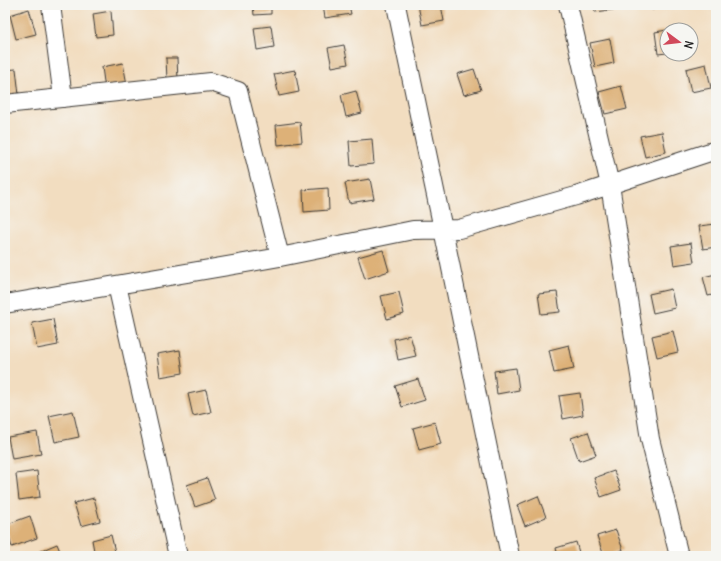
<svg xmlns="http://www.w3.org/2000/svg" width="721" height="561" font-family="Delius,sans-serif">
	<rect width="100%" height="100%" fill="#f6f6f2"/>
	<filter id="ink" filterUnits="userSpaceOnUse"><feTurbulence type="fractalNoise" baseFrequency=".025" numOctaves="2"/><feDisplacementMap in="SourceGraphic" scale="8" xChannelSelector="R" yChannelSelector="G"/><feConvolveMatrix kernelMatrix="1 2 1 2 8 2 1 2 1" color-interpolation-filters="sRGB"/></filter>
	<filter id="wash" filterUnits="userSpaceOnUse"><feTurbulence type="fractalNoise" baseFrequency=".012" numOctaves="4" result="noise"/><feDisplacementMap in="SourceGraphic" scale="16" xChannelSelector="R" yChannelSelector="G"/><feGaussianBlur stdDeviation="0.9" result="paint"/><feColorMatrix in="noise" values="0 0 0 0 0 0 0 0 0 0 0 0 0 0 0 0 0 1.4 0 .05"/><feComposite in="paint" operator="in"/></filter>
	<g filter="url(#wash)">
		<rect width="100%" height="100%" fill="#f2ddc0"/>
		<g id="blocks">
			<path fill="#ddb178" d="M253,5H271V14L254,15Z
				M323,5H349L351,14L325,18Z
				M418,5H441L444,21L422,25Z
				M594,5H619V9L595,12Z
				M650,5H670L652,10Z
				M29,9L36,34L16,39L10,15Z
				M111,11L113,35L96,37L93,14Z
				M271,26L274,47L257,50L254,28Z
				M667,30V53L658,54L655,32Z
				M610,39L614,63L595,67L590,43Z
				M344,45L348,64L332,67L328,48Z
				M166,58H177L178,80H167Z
				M123,63L127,85L105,89L102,67Z
				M706,64L711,88L691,92L686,69Z
				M16,69L19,95L5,96V70Z
				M474,69L481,90L464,95L457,74Z
				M295,70L299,92L279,96L274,74Z
				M621,86L627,109L605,114L599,92Z
				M356,91L362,113L346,117L341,95Z
				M300,122L302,142L278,145L276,125Z
				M662,132L666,152L645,157L640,136Z
				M372,139L374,164L351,166L349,141Z
				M370,179L374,199L349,203L345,183Z
				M328,188L329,210L304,212L303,190Z
				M716,224V247L703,249L699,226Z
				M691,243L694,262L674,265L671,246Z
				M383,250L389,271L365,279L358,257Z
				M716,274V294L708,296L703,277Z
				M671,289L675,308L653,313L649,294Z
				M399,292L404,314L387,319L381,296Z
				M557,292L560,312L541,314L538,294Z
				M53,319L58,345L37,349L32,323Z
				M673,331L678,352L657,357L652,336Z
				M410,335L416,356L398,360L394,339Z
				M569,345L574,369L554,373L549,350Z
				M180,350L183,373L160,377L157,354Z
				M516,368L519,390L497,394L494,371Z
				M418,379L425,400L402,407L395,386Z
				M206,390L211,412L193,416L188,394Z
				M580,393L583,415L563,419L559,396Z
				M73,411L79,437L55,442L49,416Z
				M435,422L441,444L419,450L413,428Z
				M37,432L41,454L12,459L8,437Z
				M588,432L596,455L579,461L571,438Z
				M37,471L40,497L19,500L16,474Z
				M614,471L621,490L601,497L594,478Z
				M207,478L215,500L195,507L187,485Z
				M538,496L546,517L525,526L517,505Z
				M94,498L100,521L81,526L74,503Z
				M30,516L37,538L12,547L5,525Z
				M616,530L623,550L604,556L597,536Z
				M111,535L116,556H95L92,540Z
				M576,542L580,556H558L556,548Z
				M57,544L62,556H40L38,552Z"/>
		</g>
	</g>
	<g filter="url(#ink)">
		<use href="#blocks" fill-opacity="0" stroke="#3c3935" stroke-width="1"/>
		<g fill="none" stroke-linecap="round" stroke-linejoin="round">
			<defs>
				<path id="minor" d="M51,5L63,98
					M396,5L443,229L510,556
					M568,5L610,185L650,439L679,556
					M5,104L211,82L238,91L280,257
					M117,285L178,556
					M5,304L280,257L413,230L459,229L576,196L716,150"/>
			</defs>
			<use href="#minor" stroke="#3c3935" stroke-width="20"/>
			<use href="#minor" stroke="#fff" stroke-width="18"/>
		</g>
	</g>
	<rect width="721" height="561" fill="none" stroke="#f6f6f2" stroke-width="20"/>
	<g transform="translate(679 42) rotate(105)"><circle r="19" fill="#f6f6f2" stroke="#9f9f9c"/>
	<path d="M0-3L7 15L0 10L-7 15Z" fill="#d1495b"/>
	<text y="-6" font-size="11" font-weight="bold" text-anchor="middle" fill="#1c1c1c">N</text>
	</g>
</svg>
